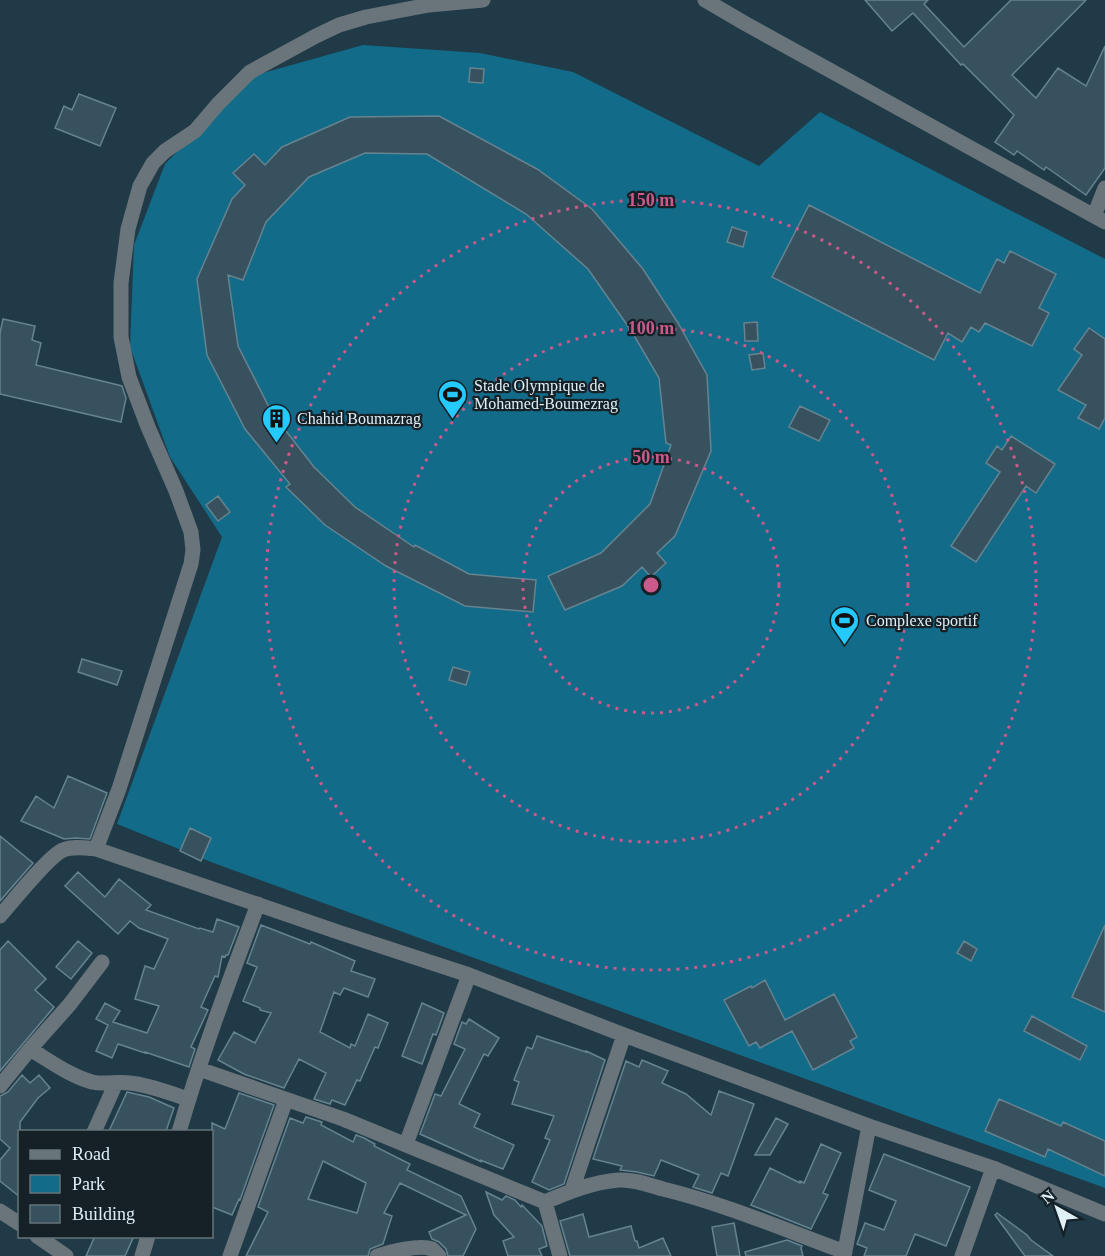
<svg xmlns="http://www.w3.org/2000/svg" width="1105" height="1256" font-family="'Times New Roman',serif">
	<rect width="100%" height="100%" fill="#203b47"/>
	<path fill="#126b89" d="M363,45L480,53L573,72L759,166L820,112L1105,259V1188L211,862L117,824L222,537L170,457L130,347L134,245L165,164L252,76Z"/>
	<path fill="#37525e" stroke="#668390" stroke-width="1.5" fill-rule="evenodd" d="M865,0H928L924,4L964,47L1011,0H1086L1012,75L1036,98L1058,68L1086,86L1105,46V168L1086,195L1046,167L1044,170L1017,151L1014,155L995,142L1014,115L963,64L961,65L913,13L892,31Z
		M470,68L484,69L483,83L469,82Z
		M79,94L116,108L100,146L55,128L64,106L72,110Z
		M439,116L537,169L592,209L643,269L678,323L707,375L711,451L675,536L657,553L666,563L651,577L642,567L622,586L565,610L548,576L601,553L650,504L671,445L666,443L659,378L632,332L588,269L526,214L427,154L365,153L309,177L266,222L243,280L228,275L238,346L272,413L314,467L355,507L414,547L415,545L469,574L536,580L533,612L465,606L386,566L325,525L286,487L290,484L245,429L207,355L197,279L232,199L245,185L233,173L254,154L265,165L282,147L350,117Z
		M809,205L980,293L997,259L1004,263L1010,251L1056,274L1039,308L1049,313L1032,346L985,323L979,332L971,327L962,342L948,333L934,360L772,277Z
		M732,227L747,232L743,247L727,242Z
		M3,319L35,326L32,340L41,343L36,365L122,386L126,398L121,422L0,394V333Z
		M757,322L758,341H745L744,323Z
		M1089,328L1105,339V418L1099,429L1078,418L1086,405L1058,390L1082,355L1074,349Z
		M763,353L765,368L752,370L749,355Z
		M800,406L830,420L819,441L789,427Z
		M1011,436L1055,464L1036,493L1026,486L976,562L951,546L1000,472L986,463L997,446L1002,450Z
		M218,496L230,512L218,521L206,505Z
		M82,659L122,671L117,685L78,672Z
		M453,667L470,672L466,685L449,680Z
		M68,776L107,793L90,839L75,838L64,839L21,821L36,796L54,808Z
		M190,828L211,838L201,861L180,851Z
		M0,836L33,863L0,901Z
		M78,872L105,897L119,879L151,905L146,910L199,929L200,928L213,932L217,919L239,927L228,955H226L225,957L222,956L218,977L215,976L201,1007L208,1010L191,1047L195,1049L189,1067L145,1052V1053L118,1044L112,1058L96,1051L108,1025L96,1019L105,1003L120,1011L113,1022L147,1033L159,1006L135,999L145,966L154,969L168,939L139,928L130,921L118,934L65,886Z
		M261,925L310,944L311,942L355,961L351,971L375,979L368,997L344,988L340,995L334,992L320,1032L350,1048L351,1044L355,1046L368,1014L388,1023L378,1048L375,1047L360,1081L357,1080L345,1105L332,1100L330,1104L314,1099L326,1073L299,1059L284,1088L244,1074L218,1060L234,1032L255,1043L271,1013L260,1010V1008L243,1001L257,967L247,963Z
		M1105,925V1012L1072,997Z
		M8,941L46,979L35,990L54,1007L0,1071V950Z
		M78,941L92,953L71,979L56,967Z
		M964,941L977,949L971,961L957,953Z
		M765,980L785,1020L834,994L857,1037L850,1041L854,1048L813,1070L792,1031L760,1048L756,1042L749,1046L724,1000L751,986L752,988Z
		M422,1003L444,1013L436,1035L433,1034L422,1064L402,1056Z
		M1032,1016L1087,1046L1080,1060L1024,1031Z
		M469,1019L499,1038L488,1056L484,1054L459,1104L480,1114L474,1127L514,1145L503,1169L480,1160L482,1162L420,1134L435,1094L441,1096L465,1049L454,1044L462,1022L466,1024Z
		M537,1036L586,1052V1051L605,1060L564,1184L549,1190L532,1182L550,1140L545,1138L554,1116L512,1104L519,1082L514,1080L527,1047L532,1049Z
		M642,1060L668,1071L662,1083L686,1094L711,1115L719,1091L754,1104L728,1176L721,1173L712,1193L693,1187L699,1175L661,1160L654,1176L637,1172L620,1170L622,1166L593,1159L626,1061L639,1067Z
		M22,1075L30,1083L39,1075L50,1088L38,1098L20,1122V1197L0,1181V1160L10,1148L0,1139V1096L8,1092Z
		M127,1092L149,1097L174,1108L166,1131H109Z
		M239,1093L274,1105L240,1200L239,1199L232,1215L212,1207V1123L225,1129Z
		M999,1099L1061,1126L1063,1122L1105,1141V1176L1048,1149L1045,1157L985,1131Z
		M306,1117L322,1122L321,1125L353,1142L356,1135L364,1138L375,1144L374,1146L410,1164L407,1170L461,1196L476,1229L463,1256H448L446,1249L439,1242L432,1239L429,1232L466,1215L400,1183L384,1213L392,1216L383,1244L370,1249L368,1256H246L268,1212L258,1207L290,1118L303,1123ZM323,1161L366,1183L357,1213L308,1199Z
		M776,1118L788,1124L770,1155H755Z
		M821,1144L841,1153L823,1193L828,1195L811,1229L751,1205L770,1168L800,1183V1181L804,1183Z
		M884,1154L970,1187L946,1246L915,1234L906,1256H864L867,1248L857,1244L865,1223L884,1230L896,1201L869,1190Z
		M486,1192L502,1200L506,1196L515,1200L521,1207L522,1205L542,1226L547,1246L539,1249L542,1256H508L503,1241L514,1237L494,1215Z
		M997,1213L1027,1235L1031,1240L1053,1256H1025L995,1215Z
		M583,1214L589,1237L631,1226L635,1241H637L639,1248L663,1238L671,1256H570L560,1221Z
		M734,1223L740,1256H717L712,1227Z
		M95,1236H134L125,1256H86Z
		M787,1240L802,1246L801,1248L803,1256H746L745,1252Z"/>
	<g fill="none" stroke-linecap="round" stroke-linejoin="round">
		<path stroke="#69757b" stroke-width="15" d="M705,0L746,24L1105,222
			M1094,216L1105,188
			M96,849L119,789L191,564L193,550L191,532L176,491L148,427L129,377L121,337V283L128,229L140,186L153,163L165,151L195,131L218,104L250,72L316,36L339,25L366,17L429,5L483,0
			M0,916C12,902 49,856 63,850C73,846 85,848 96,849L338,932L469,975L624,1035L869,1126L993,1168L1105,1214
			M30,1049C50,1061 70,1076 92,1082C105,1085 117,1081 130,1083C150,1085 169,1093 188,1099
			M199,1069L343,1119L545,1202L560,1256
			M0,1086L30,1049L70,1004L102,962
			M94,1132L116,1083
			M179,1132C201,1055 230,979 258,904
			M406,1144L469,975
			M572,1190L624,1035
			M545,1202C568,1192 593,1182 619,1180C633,1179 649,1185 663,1189C725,1204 785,1230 845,1252
			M0,1211L20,1224
			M37,1236L66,1256
			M142,1256L148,1236
			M230,1256L286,1100
			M377,1256C389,1252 420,1244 432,1249C435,1251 436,1253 439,1256
			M844,1256L869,1126
			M962,1256L993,1168"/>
	</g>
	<g fill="none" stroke="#cb598a" stroke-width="3" stroke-dasharray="3 6">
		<circle cx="651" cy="585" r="128"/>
		<circle cx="651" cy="585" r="257"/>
		<circle cx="651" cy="585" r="385"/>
	</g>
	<defs>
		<symbol id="stadium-pin" viewBox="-11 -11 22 30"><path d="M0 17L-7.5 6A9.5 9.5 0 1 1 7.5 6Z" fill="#24c9fe" stroke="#152126"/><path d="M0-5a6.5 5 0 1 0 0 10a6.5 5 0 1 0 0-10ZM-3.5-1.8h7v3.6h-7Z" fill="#111"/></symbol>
		<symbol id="building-pin" viewBox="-11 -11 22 30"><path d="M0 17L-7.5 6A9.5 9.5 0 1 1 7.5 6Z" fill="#24c9fe" stroke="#152126"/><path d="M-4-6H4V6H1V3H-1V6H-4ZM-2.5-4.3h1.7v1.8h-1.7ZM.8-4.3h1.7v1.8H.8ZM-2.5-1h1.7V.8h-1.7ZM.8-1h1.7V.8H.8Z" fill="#111"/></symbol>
	</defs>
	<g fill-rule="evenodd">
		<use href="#stadium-pin" x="436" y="378" width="33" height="45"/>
		<use href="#building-pin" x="260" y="402" width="33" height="45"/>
		<use href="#stadium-pin" x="828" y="604" width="33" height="45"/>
	</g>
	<g text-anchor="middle" stroke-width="4.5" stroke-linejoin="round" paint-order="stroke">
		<g font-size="16" fill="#e0f0f7" stroke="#152126" text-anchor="start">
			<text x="474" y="391">Stade Olympique de<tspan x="474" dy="18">Mohamed-Boumezrag</tspan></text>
			<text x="297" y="424">Chahid Boumazrag</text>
			<text x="866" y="626">Complexe sportif</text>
		</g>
	</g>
	<circle cx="651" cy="585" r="9" fill="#cb598a" stroke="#152126" stroke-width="3"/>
	<g font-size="18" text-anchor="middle" font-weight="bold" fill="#cb598a" stroke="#152126" stroke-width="4.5" stroke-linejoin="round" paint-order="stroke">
		<text x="651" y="206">150 m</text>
		<text x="651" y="334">100 m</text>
		<text x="651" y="463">50 m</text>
	</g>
	<rect x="18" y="1130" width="195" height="108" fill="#152126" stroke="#66747a" stroke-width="1.5"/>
	<rect x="30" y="1150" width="30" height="9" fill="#69757b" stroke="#66747a" stroke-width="1.5"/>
	<text x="72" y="1160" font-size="18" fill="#e0f0f7">Road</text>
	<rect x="30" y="1175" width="30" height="18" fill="#126b89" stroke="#66747a" stroke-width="1.5"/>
	<text x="72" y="1190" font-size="18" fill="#e0f0f7">Park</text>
	<rect x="30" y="1205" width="30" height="18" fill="#37525e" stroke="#66747a" stroke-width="1.5"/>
	<text x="72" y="1220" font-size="18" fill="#e0f0f7">Building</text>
	<g transform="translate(1057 1208) rotate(320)" stroke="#152126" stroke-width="4.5" paint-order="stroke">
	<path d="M0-4.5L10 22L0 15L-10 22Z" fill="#e0f0f7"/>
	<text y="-9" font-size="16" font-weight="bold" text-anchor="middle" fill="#e0f0f7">N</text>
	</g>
</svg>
